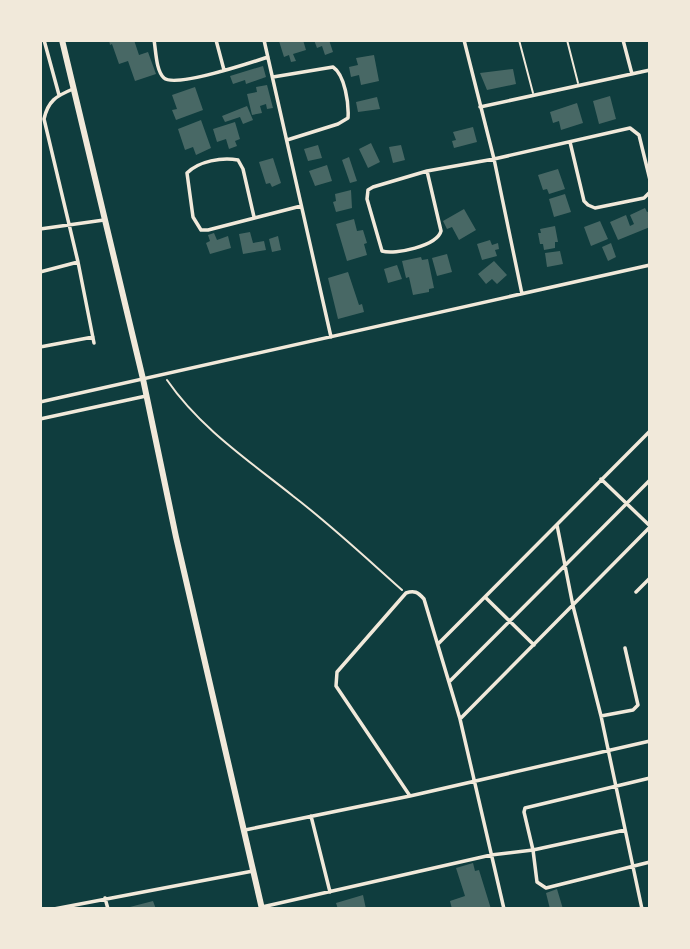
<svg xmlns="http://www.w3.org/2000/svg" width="690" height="949" font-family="'Work Sans',sans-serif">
	<rect width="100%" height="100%" fill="#0f3d3e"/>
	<path fill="#486865" d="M109,40H134L139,55L148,52L156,74L135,81L128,61L119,64L112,44L110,45Z
		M303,40L306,50L293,54L296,61L291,62L289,55L284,57L279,41Z
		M314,40H329L333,52L325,55L322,46L317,48Z
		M374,55L379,81L361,85L359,75L351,77L349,67L358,65L356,58Z
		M263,66L266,77L246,84L245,80L233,84L230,76Z
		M513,69L516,84L487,90L480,73Z
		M267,85L273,108L267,109L266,104L260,106L262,113L252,115L247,94L257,92L256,87Z
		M195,87L203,110L176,120L172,110L177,109L172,95Z
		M610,96L616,119L599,124L593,101Z
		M377,97L380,109L358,112L356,102Z
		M577,103L583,123L561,130L559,121L553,123L550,112Z
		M247,106L253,120L243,124L240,117L225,122L222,116Z
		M201,120L211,148L196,155L193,147L185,150L178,129Z
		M235,122L240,139L235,141L237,146L229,149L226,139L217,142L213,129Z
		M473,127L477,142L454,148L452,141L456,140L453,132Z
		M371,143L380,162L368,168L359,149Z
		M318,145L322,158L308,161L304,149Z
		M401,145L405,160L393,163L389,147Z
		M349,157L357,181L350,183L342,160Z
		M273,158L281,183L272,187L270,183L266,184L259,162Z
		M327,165L332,181L315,186L309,171Z
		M558,169L565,189L549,194L547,189L543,190L538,175Z
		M351,190L352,208L336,212L333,202L336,201L335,194Z
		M565,194L571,212L554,217L549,199Z
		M645,208L647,212L650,211V227L618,240L610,222L626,215L630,226L634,224L630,215Z
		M464,209L476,230L459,240L452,227L447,229L443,221Z
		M354,219L357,231L363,230L367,243L364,244L367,255L347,261L336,224Z
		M600,221L608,239L591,246L584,227Z
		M555,226L558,242H555V248L544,250L543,244H540L538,233H541L540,229Z
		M250,232L253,243L264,241L266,250L243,254L239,234Z
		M214,233L217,240L228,236L231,248L210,254L206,243L210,241L208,235Z
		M278,236L281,250L272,252L269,239Z
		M490,240L492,245L498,243L499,249L495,250L497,256L482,260L477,244Z
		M611,243L616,257L608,261L602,247Z
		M560,251L563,264L547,267L545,253Z
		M447,254L452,272L437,276L432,258Z
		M421,257L422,260L428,259L434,288L429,289V292L413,295L409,277L406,278L402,261Z
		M494,261L507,275L497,284L492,279L486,284L478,274Z
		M397,265L402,279L388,283L384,269Z
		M348,272L359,305L362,304L364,312L338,319L328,278Z
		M473,863L475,871L479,870L491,909H452L450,901L465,896L456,868Z
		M557,889L563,909H550L546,893Z
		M363,895L366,909H338L336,903Z
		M153,901L156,909H127L126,908Z"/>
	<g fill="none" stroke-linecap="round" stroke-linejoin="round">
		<path stroke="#f1e9da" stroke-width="2" d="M167,380C200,428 248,460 293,496C331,525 366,558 402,590"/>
		<path stroke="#f1e9da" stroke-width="2" d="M519,40L533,93
			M567,40L578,83"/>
		<path stroke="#f1e9da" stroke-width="3.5" d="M44,40L59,95
			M154,40C156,51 156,71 164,78C175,88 253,62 268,57
			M216,40L224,70
			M264,40L331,337
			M464,40L494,159L522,294
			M623,40L632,74
			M273,77L333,67C345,75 349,104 348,118L338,124L287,140
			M73,89C56,96 48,101 44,119L78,262L94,343
			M480,107L650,70
			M570,142L584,201L588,205L595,208L644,198L650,192
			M427,171L441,231C437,246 395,255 382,251L367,199L368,190L373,187L427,171L494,159L630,128L639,135L650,180
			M254,217L243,169L238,160C222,157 199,161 187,173L193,217L201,230H208L301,206
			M40,229L104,220
			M40,272L78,262
			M40,347L93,337
			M40,402L650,265
			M40,419L146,396
			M601,479L650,526
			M557,525L573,606L601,716L642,909
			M636,592L650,578
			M485,597L534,645
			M438,644L650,431
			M449,682L650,480
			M601,716L633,710L638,705L625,648
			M460,719L650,527
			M410,796L650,741
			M311,816L330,892
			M245,830L410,796L336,686L337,672L406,593C414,590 418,592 424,599L460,719L504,909
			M625,830L533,850L524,812L525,808L650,778
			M105,898L108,909
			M262,907L491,855L533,850L537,882L546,888L650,862
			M54,909L253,871"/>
		<path stroke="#f1e9da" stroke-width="6" d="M62,40L143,379L176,537L262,909"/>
	</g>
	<rect width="690" height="949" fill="none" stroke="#f1e9da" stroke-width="84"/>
</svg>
